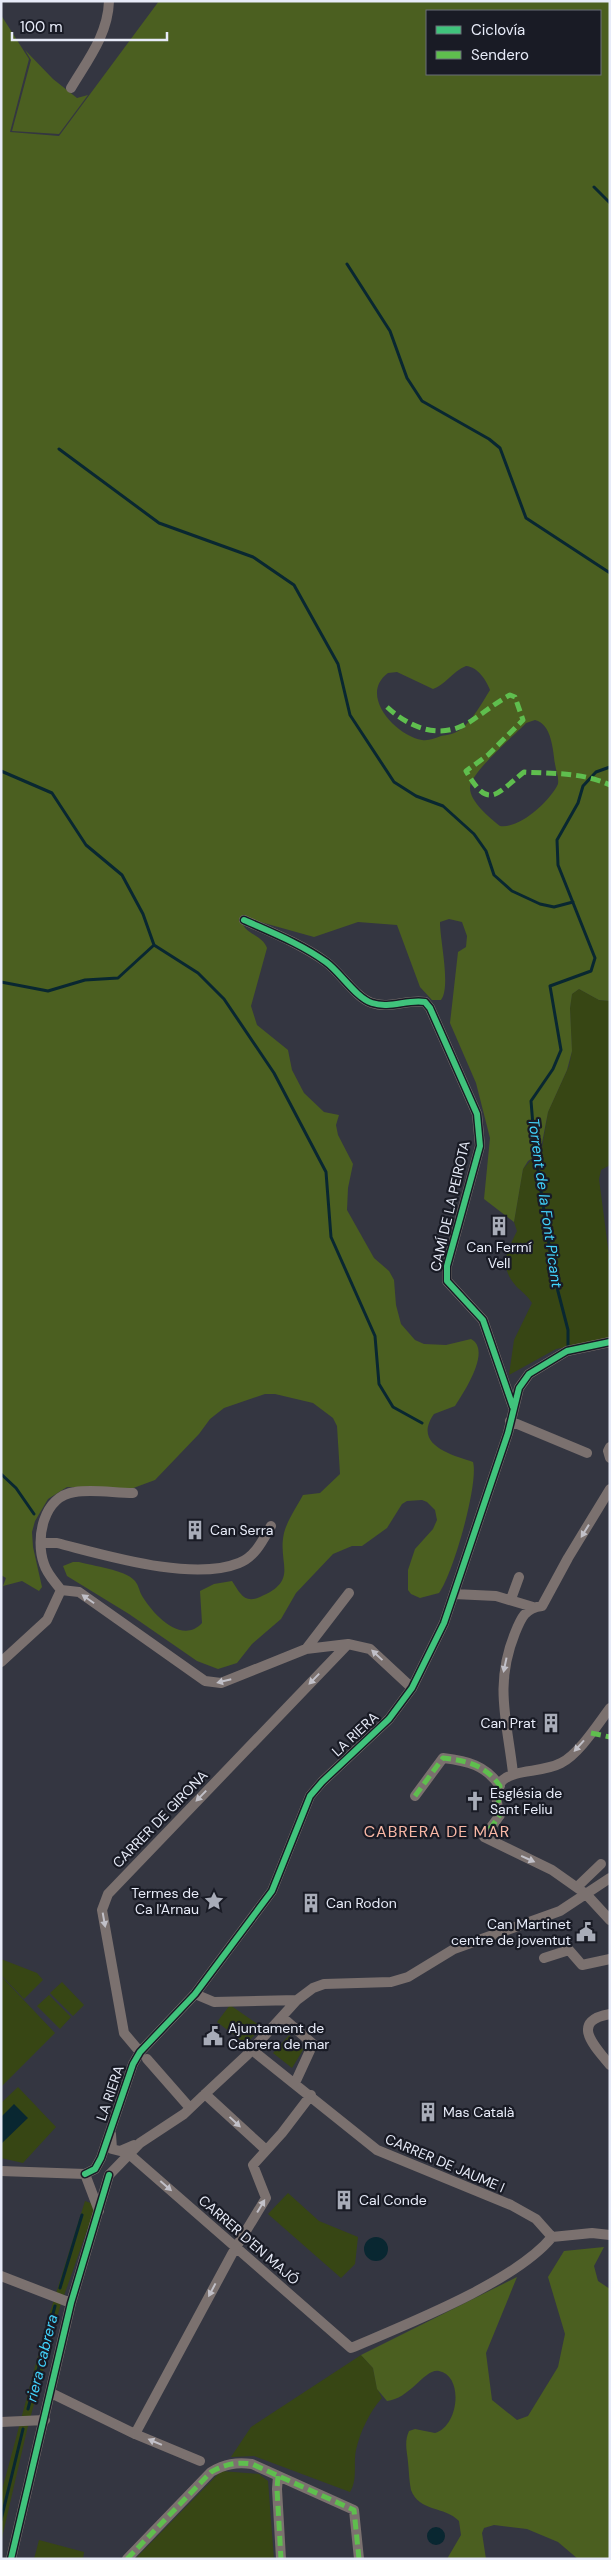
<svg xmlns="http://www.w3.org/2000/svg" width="611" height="2560" font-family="'DM Sans',sans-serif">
	<rect width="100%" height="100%" fill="#343641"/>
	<path fill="#374614" d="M579,989L599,1000L610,1001V1165L601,1170L599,1179L610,1263V1338L556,1349L509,1375L514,1340L532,1303C527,1295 522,1292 516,1286C498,1265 507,1252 517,1231L514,1222L523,1169L542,1148L548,1112L569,1066L572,1051L570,1008L572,994Z
		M1,1959L37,1973L43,1980L24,1999L1,1975Z
		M1,1976L55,2033L1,2087Z
		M62,1982L84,2005L73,2016L50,1993Z
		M49,1995L71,2017L60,2029L37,2006Z
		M230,2005L262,2027L246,2044L217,2022Z
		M289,2035L303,2050L292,2068L273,2053Z
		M18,2087L56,2127L23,2163L1,2158V2103Z
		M288,2193L319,2221L358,2237L355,2264L341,2278L268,2214Z
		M85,2201L96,2205L60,2307L27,2430L1,2542V2494L47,2322Z
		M361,2355L373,2368L377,2388L382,2398C370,2411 360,2432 356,2450C353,2464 358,2479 350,2492L254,2456L231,2457L251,2427Z
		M221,2471L259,2474L268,2481L274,2559H135Z
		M39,2540L84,2552L83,2559H34Z"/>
	<path fill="#4b5f20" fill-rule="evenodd" d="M159,1H610V1001L599,1000L579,989L572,994L570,1008L572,1051L567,1070L548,1112L540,1153L528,1161L523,1169L514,1222L484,1199L490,1138L476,1083L450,1023L458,952L466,947L467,936L462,922L449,919L440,922C440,941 451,987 441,1000H432L420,987L397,925L358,922L314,937L250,919L243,925C249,935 263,936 267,948L251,1006L257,1025L288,1050L292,1070L304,1093L324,1112L339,1115L336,1125L338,1135L353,1164L348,1188L347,1210L374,1258L389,1271L394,1280L396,1305L401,1324L415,1340L424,1344L446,1345L471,1339C492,1350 464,1392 455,1406L434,1414C412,1445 452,1455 473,1462C479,1483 453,1574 439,1593L420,1598L411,1594L408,1590V1570L415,1549L433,1529L437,1520L435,1510L427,1502L422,1500L407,1501L402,1504L387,1528L362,1546H352L333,1554L296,1593L281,1619L252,1644L237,1663L218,1669L197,1661L129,1614L67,1576L63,1566L73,1562H79C93,1566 125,1570 134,1580C138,1584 139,1589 141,1594C151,1612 181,1646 202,1623L200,1591L214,1584L232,1581C240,1593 244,1604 260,1597C300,1580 277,1564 284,1533C287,1521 297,1506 303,1495L320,1493L340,1474L337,1426L333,1418L313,1403L275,1394H265L224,1408L210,1419L199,1434L155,1480L128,1490L67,1487L48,1499L35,1521L32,1532L33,1547L42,1587L39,1591L22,1581L3,1586L6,1578L1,1575V15L29,59L10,132L59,136ZM427,11H600V74H427ZM466,666C478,667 486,680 490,690C482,703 472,721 460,730C454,734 447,735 441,736C435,738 429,741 422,740C396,736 358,695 388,673L397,672L433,689C444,686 453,671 466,666ZM535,720C552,724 553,751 555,764C556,771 559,777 558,784C550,801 520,829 500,826C490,818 469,801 470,787C472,771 514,736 526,723Z
		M25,50L53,79L77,98L88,95L59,134L12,131L31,60Z
		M604,2247L594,2266L598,2281L610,2289V2559H578L558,2542L527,2529L494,2525L484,2528L482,2533L486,2559H447L461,2535L459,2521C445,2506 419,2512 411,2490C409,2481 409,2471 408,2462C407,2451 404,2442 409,2431L415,2429L435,2433C459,2426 464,2376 439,2371C425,2368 410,2399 387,2401L377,2389L373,2368L361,2355L517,2277L486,2353L492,2400L517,2420L528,2416L558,2367L565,2334L548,2277L564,2251Z"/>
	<path fill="#092731" d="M14,2104L28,2118L1,2144V2117Z
		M364 2249a12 12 0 1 1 24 0a12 12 0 1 1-24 0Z
		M427 2536a9 9 0 1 1 18 0a9 9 0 1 1-18 0Z"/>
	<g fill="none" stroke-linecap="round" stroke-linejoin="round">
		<path stroke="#092731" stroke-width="3" d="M594,187L610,203
			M347,264L390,331L407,378L422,401L489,439L500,448L526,518L610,573
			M59,449L159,523L253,557L294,585L338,664L350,715L394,782L416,796L443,806L474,834L486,851L494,875L512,891L540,904L554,907L573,902
			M1,771L52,793L86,845L122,875L143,914L154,945L198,973L224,999L274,1073L326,1172L331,1237L375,1336L379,1384L393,1407L422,1423
			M1,982L48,991L85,980L118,978L154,945
			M568,1345V1330L553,1272L535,1150L531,1101L553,1069L561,1050L550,986L591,971L595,958L558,865L557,840L578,803L583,786L596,772L610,767
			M1,1474L16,1488L34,1514
			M60,2288L82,2215
			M28,2409L55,2306
			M1,2520L23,2429"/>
		<path stroke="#7b716f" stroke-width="10" d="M71,88C87,61 108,35 109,1
			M244,920C273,933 301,944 326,962C340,972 356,998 372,1003C390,1009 407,999 425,1002L430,1008L477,1114L480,1146L447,1266V1281L483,1320L513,1407
			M510,1421L587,1453
			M610,1447L608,1451L610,1458
			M41,1543H57C105,1555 192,1582 239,1563C255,1557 263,1540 271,1526
			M61,1590L79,1592L205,1681L221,1683L306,1649L348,1644L370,1649L412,1688
			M61,1590C55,1582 47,1574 44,1564C35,1539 43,1496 75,1492C93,1489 115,1493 133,1493
			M454,1594L496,1596L533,1607
			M511,1599L519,1577
			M306,1649L349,1593
			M1,1662L47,1620L61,1590
			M610,1708C598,1724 579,1754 561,1763C533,1778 483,1761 500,1815L484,1837L552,1870L586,1894L610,1920
			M513,1773C507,1720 494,1685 515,1633C521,1618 525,1608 542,1606L568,1558L610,1489
			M415,1796L443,1758C468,1761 485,1765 500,1786
			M577,1887L601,1864
			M544,1958L569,1950L582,1965L610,1959
			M195,1994L214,2002L297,2000
			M610,2014C569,2021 595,2047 610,2065
			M282,2017L313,2044L295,2083
			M252,2050L377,2150L511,2205L536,2219L552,2237
			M140,2052L124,2033L102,1910L108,1894L348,1644
			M147,2059L190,2108
			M205,2094L265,2149
			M111,2134L112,2149L120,2151L134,2145
			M129,2154L351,2348C407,2324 515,2282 552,2237L592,2233L610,2235
			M1,2171L85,2174
			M85,2174L95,2169L101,2158L133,2064L140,2052L195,1994L272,1891L310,1796L322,1782L389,1719L412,1688L444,1623L508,1433L519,1388L529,1374L567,1351L610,1342
			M85,2174L99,2211
			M1,2276L71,2303
			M51,2393L135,2434L200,2461
			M1,2422L45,2420
			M135,2434L232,2254L266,2198L253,2165L282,2133L311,2095
			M278,2476L277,2489L281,2559
			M11,2559L71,2303L109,2175L140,2143L184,2114L205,2094L248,2054L297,2000L313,1988L324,1984L391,1982L408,1977L454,1949L560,1911L610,1878
			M127,2559L211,2472C225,2464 236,2462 252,2464L354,2510L359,2559"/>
		<path stroke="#5fbe4e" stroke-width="5" stroke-dasharray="10 5" stroke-linecap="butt" d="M387,707C412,730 444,741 474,719C486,711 497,702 510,695L515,697L523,720L488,755L466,771C489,811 496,794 524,772C554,774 582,772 610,785
			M591,1733L610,1737
			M415,1796L443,1758C468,1761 485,1765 500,1786L498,1807L500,1815L484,1837
			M278,2476L277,2489L281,2559
			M127,2559L211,2472C225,2464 236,2462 252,2464L354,2510L359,2559"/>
		<defs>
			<path id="cycleway" d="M244,920C273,933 301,944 326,962C340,972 356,998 372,1003C390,1009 407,999 425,1002L430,1008L477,1114L480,1146L447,1266V1281L483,1320L513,1407
				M85,2174L95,2169L101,2158L133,2064L140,2052L195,1994L272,1891L310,1796L322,1782L389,1719L412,1688L444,1623L508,1433L519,1388L529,1374L567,1351L610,1342
				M11,2559L71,2303L109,2175"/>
		</defs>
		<use href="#cycleway" stroke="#191b25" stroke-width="9"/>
		<use href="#cycleway" stroke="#40c37c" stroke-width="6"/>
	</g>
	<defs><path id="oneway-solid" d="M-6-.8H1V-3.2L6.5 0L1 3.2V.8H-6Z" transform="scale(1.25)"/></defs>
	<g fill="#c1c0c8">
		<use href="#oneway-solid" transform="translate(585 1531) rotate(122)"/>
		<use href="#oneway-solid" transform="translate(88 1599) rotate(-145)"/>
		<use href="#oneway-solid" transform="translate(377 1655) rotate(-137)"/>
		<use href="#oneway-solid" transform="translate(505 1665) rotate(102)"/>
		<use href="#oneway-solid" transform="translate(314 1679) rotate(134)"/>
		<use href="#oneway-solid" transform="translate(224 1681) rotate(166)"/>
		<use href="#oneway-solid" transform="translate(579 1746) rotate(132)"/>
		<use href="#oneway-solid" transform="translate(201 1796) rotate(134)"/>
		<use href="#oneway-solid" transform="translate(528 1859) rotate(24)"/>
		<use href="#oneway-solid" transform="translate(104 1920) rotate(80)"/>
		<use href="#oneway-solid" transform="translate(235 2122) rotate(43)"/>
		<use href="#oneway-solid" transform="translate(166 2186) rotate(41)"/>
		<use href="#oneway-solid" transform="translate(261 2206) rotate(-59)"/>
		<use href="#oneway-solid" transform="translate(212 2290) rotate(118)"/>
		<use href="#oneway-solid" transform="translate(155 2442) rotate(-157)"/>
	</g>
	<defs>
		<symbol id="building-bare" viewBox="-9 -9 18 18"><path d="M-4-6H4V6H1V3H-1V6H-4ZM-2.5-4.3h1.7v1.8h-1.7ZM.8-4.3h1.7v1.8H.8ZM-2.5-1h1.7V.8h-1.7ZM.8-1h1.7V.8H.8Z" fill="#a8acb8" stroke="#191b25" stroke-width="2.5" paint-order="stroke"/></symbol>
		<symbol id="church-bare" viewBox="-9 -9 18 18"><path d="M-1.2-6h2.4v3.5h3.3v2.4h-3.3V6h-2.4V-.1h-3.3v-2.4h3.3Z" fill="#a8acb8" stroke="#191b25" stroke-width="2.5" paint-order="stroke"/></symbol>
		<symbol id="sight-bare" viewBox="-9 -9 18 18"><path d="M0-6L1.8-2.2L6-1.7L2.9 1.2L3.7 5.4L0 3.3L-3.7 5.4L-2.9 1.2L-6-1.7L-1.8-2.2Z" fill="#a8acb8" stroke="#191b25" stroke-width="2.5" paint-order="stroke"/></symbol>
		<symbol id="civic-bare" viewBox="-9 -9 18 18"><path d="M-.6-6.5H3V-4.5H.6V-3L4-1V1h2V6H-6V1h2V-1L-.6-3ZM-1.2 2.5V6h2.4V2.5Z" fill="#a8acb8" stroke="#191b25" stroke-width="2.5" paint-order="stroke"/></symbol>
	</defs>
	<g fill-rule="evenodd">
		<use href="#building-bare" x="485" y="1212" width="28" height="28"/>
		<use href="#building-bare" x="181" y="1516" width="28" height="28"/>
		<use href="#building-bare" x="537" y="1709" width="28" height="28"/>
		<use href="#church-bare" x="461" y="1787" width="28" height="28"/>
		<use href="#sight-bare" x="200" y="1887" width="28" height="28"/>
		<use href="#building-bare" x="297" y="1889" width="28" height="28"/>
		<use href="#civic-bare" x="572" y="1918" width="28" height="28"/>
		<use href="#civic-bare" x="199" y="2022" width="28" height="28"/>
		<use href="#building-bare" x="414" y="2098" width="28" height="28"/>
		<use href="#building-bare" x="330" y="2186" width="28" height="28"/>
	</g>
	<g text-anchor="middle" stroke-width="4.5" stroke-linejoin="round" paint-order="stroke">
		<g font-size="14" fill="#e7ebf8" stroke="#191b25">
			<text transform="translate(450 1206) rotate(-77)" y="5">CAMÍ DE LA PEIROTA</text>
			<text transform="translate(355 1734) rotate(-43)" y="5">LA RIERA</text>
			<text transform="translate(160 1819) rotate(-46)" y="5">CARRER DE GIRONA</text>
			<text transform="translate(110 2093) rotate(-71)" y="5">LA RIERA</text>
			<text transform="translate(445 2163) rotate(23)" y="5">CARRER DE JAUME I</text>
			<text transform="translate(249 2240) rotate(41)" y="5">CARRER D'EN MAJÓ</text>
		</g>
		<g font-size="14" fill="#e7ebf8" stroke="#191b25" text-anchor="start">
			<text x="499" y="1252" text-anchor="middle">Can Fermí<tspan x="499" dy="16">Vell</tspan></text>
			<text x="210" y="1535">Can Serra</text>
			<text x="536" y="1728" text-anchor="end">Can Prat</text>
			<text x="490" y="1798">Església de<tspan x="490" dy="16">Sant Feliu</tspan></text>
			<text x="199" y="1898" text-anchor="end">Termes de<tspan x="199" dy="16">Ca l'Arnau</tspan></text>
			<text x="326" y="1908">Can Rodon</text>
			<text x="571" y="1929" text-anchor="end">Can Martinet<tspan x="571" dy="16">centre de joventut</tspan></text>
			<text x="228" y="2033">Ajuntament de<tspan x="228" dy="16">Cabrera de mar</tspan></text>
			<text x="443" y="2117">Mas Català</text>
			<text x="359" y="2205">Cal Conde</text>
		</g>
		<g font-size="15" font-style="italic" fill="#42d3fc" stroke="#191b25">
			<text transform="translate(545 1203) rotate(82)" y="5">Torrent de la Font Picant</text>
			<text transform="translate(42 2358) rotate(-76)" y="5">riera cabrera</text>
		</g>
		<g font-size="16" letter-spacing="1" fill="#f8b7a5" stroke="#191b25">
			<text x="437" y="1837">CABRERA DE MAR</text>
		</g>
	</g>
	<rect width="611" height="2560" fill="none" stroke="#e7ebf8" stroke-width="5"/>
	<rect x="426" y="10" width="175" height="65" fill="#191b25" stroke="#6b6e79"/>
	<rect x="436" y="26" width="25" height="8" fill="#40c37c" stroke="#6b6e79"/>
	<text x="471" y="35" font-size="15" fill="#e7ebf8">Ciclovía</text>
	<rect x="436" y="51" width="25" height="8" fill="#5fbe4e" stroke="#6b6e79"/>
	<text x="471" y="60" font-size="15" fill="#e7ebf8">Sendero</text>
	<path d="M12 32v8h155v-8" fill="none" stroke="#e7ebf8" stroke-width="2.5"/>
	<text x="20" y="32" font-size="15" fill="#e7ebf8" stroke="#191b25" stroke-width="4" paint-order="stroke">100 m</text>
</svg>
